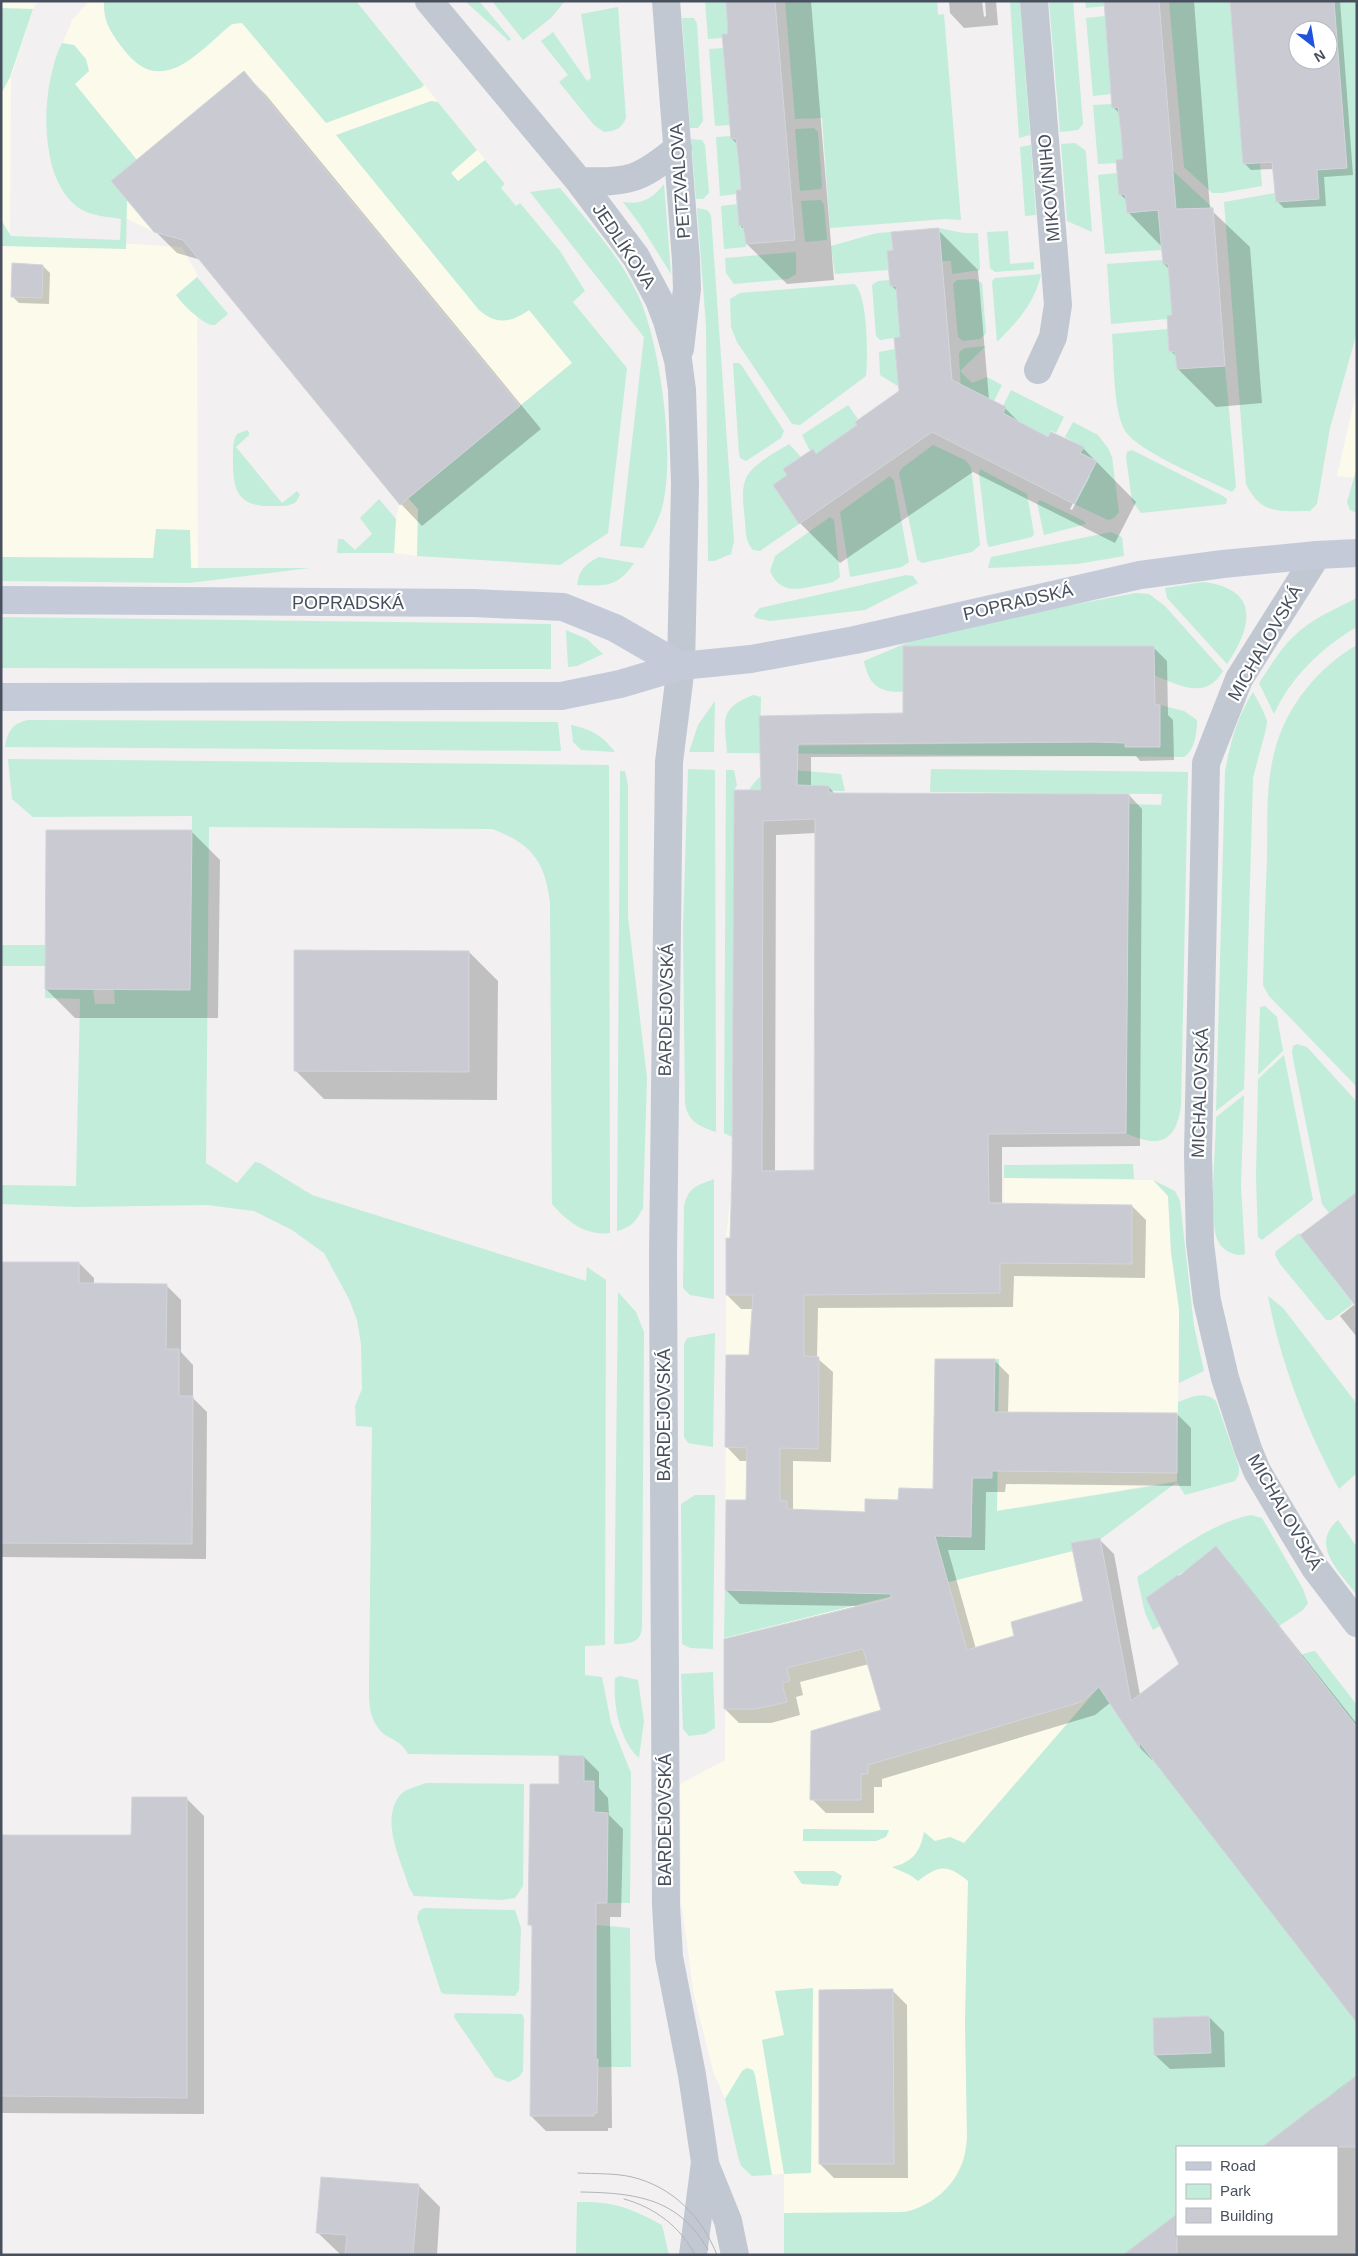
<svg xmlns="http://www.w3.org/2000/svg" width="1358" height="2256" font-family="Helvetica,sans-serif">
	<rect width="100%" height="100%" fill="#f2f0f0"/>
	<path fill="#fbfaeb" d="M1,1H38L33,9L11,77L10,236L182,247L197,274L198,582L1,581Z
		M89,1H356L505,184L501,188L516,206L520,203L560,251L585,291L573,302L627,368L417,556L394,553L396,519L399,505L183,240L154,232L127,219L107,217L83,210L65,193L57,181L48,150L47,114L52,69L72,20Z
		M1357,388V478L1337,476Z
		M1004,1178L1153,1180L1168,1196L1171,1252L1179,1309L1177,1481L997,1511L1005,1568L1073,1551L1099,1687L970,1836L965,2021L967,2137L964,2159L953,2183L935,2200L918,2209L893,2213H784V2174L752,2176L741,2166L738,2157L725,2099L713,2071L694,1996L681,1900L680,1784L725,1760L726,1238L730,1201L1001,1202V1206L1003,1205Z"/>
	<path fill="#c1edda" d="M104,1H356L424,85L421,88L326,123L242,23L232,24C198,52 162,99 124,50C111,33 103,22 104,1Z
		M465,1H479L511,39L509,41Z
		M492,1H565L551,18L523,40Z
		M705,1H726L728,34H722V38L708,39Z
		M785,1H937L938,15L944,14L961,220L945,219L830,228L822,118L795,119Z
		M1010,1H1020L1030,135L1019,138Z
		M1049,1H1073L1083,124L1078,130L1060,132Z
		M1085,1H1111L1104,3V6L1086,8Z
		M1169,1H1230L1260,163L1262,186L1222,193H1212L1184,167Z
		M1334,1H1357V332L1330,428L1317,504L1310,511C1279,511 1261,515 1246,484L1224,202L1275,193L1276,202L1319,199L1317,170L1347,168Z
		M618,7L626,118C621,129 616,131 604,132L594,125L559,82L568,75L541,41L553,32L587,81L591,78L581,14Z
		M1,8L33,9L10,77L1,94Z
		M1105,16L1107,38H1113L1116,72L1109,74L1111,94L1093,96L1086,18Z
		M682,18H694L697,24L703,121L698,128H690Z
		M62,43L74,45L86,59L89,71L75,84L137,160L111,181L127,200L126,249L1,246V220L11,236L120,240L121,219C109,217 95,216 84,211C35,185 41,84 62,43Z
		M723,48L725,68H730L728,104L730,125L715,126L709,49Z
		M431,101L438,102L477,150L451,173L458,181L485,160L505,184L501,188L516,206L520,203L560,251L585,291L573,302L627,368L608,533L560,565L417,556L418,509L408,498L572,363L529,310C511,323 496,325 479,310L336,135Z
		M1112,104V108L1118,107L1123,159L1116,160L1117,163L1098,164L1093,105Z
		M814,128L818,132L822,186L821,189L800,191L795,129Z
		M731,136V139H736L741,190H736V194L720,196L716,137Z
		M691,139L702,140L705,145L709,193L703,199H696Z
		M1075,143L1085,150L1086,154L1092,232L1067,221L1061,144Z
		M1031,145L1036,215L1025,216L1020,147Z
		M1173,171L1213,208L1176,209Z
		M1117,173L1119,195L1125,194L1127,213L1164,210L1160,230L1161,250L1105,254L1098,175Z
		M664,184L671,274L641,226L623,202C642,205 652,199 664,184Z
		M560,188C588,222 619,255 638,295C660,342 677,461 661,511C657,524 650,536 643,548L620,546L644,337L530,192Z
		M821,200L824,205L827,240L805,242L801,201Z
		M737,204L739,226L743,225L746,247L724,249L721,206Z
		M697,208L707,210L711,215L734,541L731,554L714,561H708L706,325Z
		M939,228C955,231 960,234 978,233L980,270L952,274L951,261H942Z
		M1008,231L1010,264L1034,262V269L995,272L990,268L987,232Z
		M891,232L893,250L887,251L888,270L835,274L831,246L877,233Z
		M796,252V274L788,279L734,284L726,273L725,258Z
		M1162,260L1163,264H1168L1172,315L1167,316V319L1111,324L1107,264Z
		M1041,274C1035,303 1017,322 997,342L992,281L995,278Z
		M197,277L228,314L215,325C205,327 181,303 176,295Z
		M975,279L982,283L986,333L980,339L963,341L958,337L953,284L957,280Z
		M889,280L890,286H896L900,337L880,340L876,336L872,285L878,281Z
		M854,284C868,293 868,358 866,376L800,425L792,424L737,342L731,327L730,299L740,293Z
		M1168,329L1169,351L1175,352L1177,369L1225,366L1236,487L1232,492C1208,480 1134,450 1124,429C1113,407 1114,359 1112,334Z
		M986,346L960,371L972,383L987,377L1002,385L994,401L961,392L959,355L960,351L965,348Z
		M895,349L904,390L880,375L879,352Z
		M733,363H739L742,366L784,431L781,438L746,461L740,458L739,454Z
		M1011,390L1064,417L1056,433L1052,431L1048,437L1003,413V406Z
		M848,405L858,419L855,421L857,426L817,455L813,449L810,451L802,435Z
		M1073,422L1098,435L1108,448L1112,457L1119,512L1114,518L1108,520L1074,504L1096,461L1080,453L1083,447L1065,437Z
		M247,430L249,432V435L236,447L282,503L297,491L300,495L296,502C288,507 279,506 270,506C237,506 233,489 233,461C233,452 232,442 237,434Z
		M789,444L801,457L783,469L787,475L773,485L799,524L760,551L753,550C745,541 746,532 745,521C744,508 741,493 745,481C749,466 776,452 789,444Z
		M933,445L965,460L971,467L980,545L972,552L922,563L917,559L916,554L899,473L902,468Z
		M1132,450L1223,496L1227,499L1226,504L1141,513L1132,501L1126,457L1127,452Z
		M1357,467V513L1350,510L1347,502Z
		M980,469L1027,494L1034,534L1032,537L989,547L987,543L979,473Z
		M890,476L894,481L909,562L902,567L850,577L840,512Z
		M379,499L396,519L394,553H337L338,539H343L355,550L372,534L360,518Z
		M1040,500L1084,521L1086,524L1044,535L1037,503Z
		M830,517L834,520L840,577C834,583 826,584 818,585C797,590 780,594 770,571L775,556Z
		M156,529L190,530L191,568H310L189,583L1,581V557L153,558Z
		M1111,532L1122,537L1124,556L1077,564L988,568L991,557Z
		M599,557L634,563C617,588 605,586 577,585C579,570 585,564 599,557Z
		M906,575L913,576L918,583L865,610L770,621L756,618L754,615L760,608Z
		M1203,582C1261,589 1252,627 1227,664L1167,598L1165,588Z
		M1136,593L1149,594L1165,606L1223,671C1205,701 1179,685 1154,675L1153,646H904L910,691C884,694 869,689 864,661L930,633L979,622Z
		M1357,598V627C1322,647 1291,677 1274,714L1259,683C1270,667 1280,649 1294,636C1311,619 1335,609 1357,598Z
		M1,617L551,624V669L1,668Z
		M566,630L587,639L603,654L577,666L568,667Z
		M1357,645V1087L1269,996L1263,985C1264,943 1265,902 1267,860C1268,824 1265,785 1275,750C1286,707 1318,667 1357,645Z
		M1253,692C1258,701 1264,711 1267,721C1268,725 1255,769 1253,778L1244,1089L1216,1111L1225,772C1230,743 1237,717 1253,692Z
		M753,695L761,697L760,746L1125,742V747H1160V705L1184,711L1197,720C1197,732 1195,750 1184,757L727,753C725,720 718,709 753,695Z
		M715,701L714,752H689L698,725Z
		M29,720L558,722L561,751L5,747C8,731 12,723 29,720Z
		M571,725C591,729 603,736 615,752L581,750L573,742Z
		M8,759L609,765L610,1233C585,1236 567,1221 552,1204L550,902C545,861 531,843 492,829L209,827L206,1163L237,1183L255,1162L260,1163L312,1195L586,1281L587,1267L606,1280L605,1645L585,1646V1675L602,1677L611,1723L631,1773L630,1903H607L608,1813L594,1812V1782L584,1781V1756L408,1754C400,1738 387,1740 379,1729C368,1716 369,1698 369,1683L372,1427L356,1426L355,1406L362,1389L361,1344L357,1320L349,1299L324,1253L292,1230L254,1211L207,1205L76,1207L1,1204V1185L76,1186L80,999L45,998V989L93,990L95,1004H115L114,990L190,989L192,816L33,817L12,799Z
		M688,769L715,770L716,1132C699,1126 688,1122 685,1103L683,928Z
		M781,769L841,774L845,791L749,790C757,777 766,771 781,769Z
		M931,769L1188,772L1181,1106C1176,1142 1159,1149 1126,1133L1129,804L1161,805L1162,794L930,792Z
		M726,770H734L737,785L734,790L732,1131L762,1132L763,1135L732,1137L724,1133Z
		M620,771H625L628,785V917L647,1078L643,1208C636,1221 632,1227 617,1231Z
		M1,945H45V966H1Z
		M1265,1006L1277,1017L1283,1051L1258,1075L1260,1007Z
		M1297,1044L1307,1047L1357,1102V1209L1329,1213L1322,1204L1292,1053L1293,1046Z
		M1284,1055L1313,1200L1262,1240L1258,1237L1256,1177L1258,1079Z
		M1244,1095L1241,1186L1245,1254C1233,1258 1219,1248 1216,1236C1209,1207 1216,1148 1216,1117Z
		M1133,1164L1134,1179L1004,1178V1165Z
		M714,1179V1299L690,1295L683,1288L684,1206C689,1186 697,1186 714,1179Z
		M1153,1180L1175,1191L1180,1201L1194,1326L1204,1371L1179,1383V1309L1171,1252L1168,1196Z
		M1299,1233L1353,1304L1331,1320H1326L1323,1316L1280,1264L1275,1255L1276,1251Z
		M618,1292L636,1312L644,1332L642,1625C642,1643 630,1644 614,1644Z
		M1268,1296L1283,1308L1357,1404V1473L1339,1489C1306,1428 1281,1364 1268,1296Z
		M715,1333L713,1447L688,1443L684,1437V1344L687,1338Z
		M995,1359H999L997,1511L1177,1482L1178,1402C1192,1397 1203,1390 1216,1401L1239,1467V1474L1235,1481L1185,1495L1177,1482L1102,1538L1071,1543L1073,1551L724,1638L725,1590L786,1591L934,1536H971L973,1478H992Z
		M695,1495H715L713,1649L690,1648L682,1644L681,1504Z
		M1251,1515L1262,1518L1303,1589L1308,1603L1303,1610L1279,1626L1233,1568L1191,1567L1178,1575L1160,1626L1153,1630L1145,1613L1137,1577C1173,1554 1208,1524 1251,1515Z
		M1338,1520L1357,1547V1595C1340,1572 1309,1545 1338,1520Z
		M1315,1651L1357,1705V1727L1305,1659L1280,1678C1290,1660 1295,1655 1315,1651Z
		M713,1672L715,1728L705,1734L689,1736L683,1729L681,1674Z
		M620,1676L638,1680L644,1721L639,1758C619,1740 613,1704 615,1678Z
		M1099,1687L1357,2023V2076L1264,2147H1177V2214L1124,2255H784V2213L906,2212C942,2202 966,2175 967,2137L965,2021L968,1881C947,1864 939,1865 918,1881L910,1875L892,1867C913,1862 920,1852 924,1832L935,1841L950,1837L964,1843Z
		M426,1783L524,1784L523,1886L515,1898L502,1900L414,1896L409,1887C401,1860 379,1819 401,1794C407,1788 419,1786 426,1783Z
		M803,1829H810L889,1830L886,1837L876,1841H803Z
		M793,1871H834L842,1876L838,1886L802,1884Z
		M424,1908L515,1910L521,1928L519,1990L515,1996L444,1994L441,1992L417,1918L419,1911Z
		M596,1925L630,1928L631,2067H598V2059H596Z
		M813,1988L811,2173L784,2174L762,2040L784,2035L775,1991Z
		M455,2013L522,2014L524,2019L523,2071L519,2077L509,2082L495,2077L454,2017Z
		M747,2068L753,2070L755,2075L772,2175L752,2176L741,2166L738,2157L725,2099L742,2071Z
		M577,2202C613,2201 631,2208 662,2225L669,2255H576Z"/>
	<path fill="#0003" fill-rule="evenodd" d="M727,1H811L834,280L787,284L747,244L745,231L740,225L742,191L738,145L732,139Z
		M949,1H982L984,17L986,16L985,1H996L998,25L964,28L950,13Z
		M1112,1H1194L1210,209L1250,247L1262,403L1216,407L1178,369L1177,357L1170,350L1173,317L1170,270L1164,264L1162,247L1128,212L1127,201L1120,194L1124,160L1120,114L1113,107Z
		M1232,1H1340L1353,175L1324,177L1326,206L1284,208L1277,201L1274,169L1251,170L1244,163ZM1298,30H1328V60H1298Z
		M244,73L266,95L541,429L422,526L401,504L201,260L177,253L155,231Z
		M938,230L978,270L989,400L1005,408L1022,425L1049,438L1083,448L1136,502L1115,543L973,472L840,563L800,523L788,476L812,450L817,455L859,426L900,391L901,338L898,292L892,286L894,251ZM1087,476H1090L1072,510L1070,509Z
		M43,266L50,273L49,304L19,303L12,296Z
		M1153,647L1167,661L1168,715L1173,720L1174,760L1140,761L1136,756H1110L811,757V787H829L835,794L1129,795L1142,809L1140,1146L1002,1147V1204L1132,1206L1146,1220L1145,1278L1014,1276L1013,1307L818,1308L817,1358L833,1372L831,1462L793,1461V1510L866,1513L934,1490L995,1361L1009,1375L1008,1413L1177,1414L1191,1428V1486L1006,1484L1005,1492H986L985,1550H948L976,1649L1016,1637L1085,1602L1100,1540L1114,1554L1140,1695L1180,1665L1179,1578L1216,1548L1229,1562L1357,1724V2021L1152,1758V1760L1141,1749L1110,1703L1095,1715L882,1779V1787H874V1813H826L812,1799L883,1711L869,1664L800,1682L803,1695L796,1697L800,1715L771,1723H739L725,1709L856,1606L740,1604L726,1590L748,1502V1461H740L727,1447L750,1356L753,1309H741L727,1295L762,791L760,717L904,714ZM816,833L815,1172H775L776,835Z
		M191,831L220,860L218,1018H75L46,989Z
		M469,952L498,981L497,1100L324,1099L295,1070Z
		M1357,1208V1337L1340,1316L1355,1304Z
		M1,1263H79L94,1278V1285H166L181,1300V1352L193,1365V1398L207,1412L206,1559L1,1557Z
		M584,1757L599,1772V1788L608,1798L609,1815L623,1829L621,1917H610L612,2128H608V2131H546L531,2116L533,1928L530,1925L561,1785Z
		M187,1799L204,1816V2114L1,2113V1836H132Z
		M892,1990L907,2005L908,2178H834L820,2164Z
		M1209,2017L1224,2032L1225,2067L1170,2069L1155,2055Z
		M1357,2075V2255H1125L1177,2235H1337V2147H1264Z
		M418,2185L440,2207L437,2255L340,2254L318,2233Z"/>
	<path fill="#cacbd2" stroke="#d4d5db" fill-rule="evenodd" d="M726,1H775L795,240L746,244L743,225L739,226L736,190H741L739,165L736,139H731L722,34H728Z
		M1104,1H1159L1176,209L1213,208L1225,366L1177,369L1175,352L1169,351L1167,316L1172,315L1168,264H1163L1158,210L1127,213L1125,194L1119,195L1116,160L1123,159L1121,134L1118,107L1112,108Z
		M1230,1H1334L1347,168L1317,170L1319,199L1276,202L1272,162L1243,164ZM1298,30H1328V60H1298Z
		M244,71L520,406L400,505L183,240L154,232L111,181Z
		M939,228L952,380L1006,407L1003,413L1025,425L1048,437L1051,432L1084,447L1080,453L1097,461L1074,504L932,432L799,524L773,485L787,475L783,469L813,449L816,454L857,425L855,422L899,391L894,338L900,337L896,286H890L887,251L893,250L891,232Z
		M12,263L43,265L42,298L11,297Z
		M903,646H1154L1155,705H1160V747H1125V743L1095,742L798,744L797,785L829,786V793L1129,794L1126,1133L988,1134L989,1203L1132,1205V1264L1000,1263V1293L804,1295V1356L819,1357L818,1449L780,1448V1501H787V1509L865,1512V1499L898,1500L899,1488L933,1489L935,1359H995L994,1412L1177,1413V1473L992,1471V1478H972L971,1537L935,1536L967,1650L1014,1636L1011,1622L1083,1601L1071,1543L1100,1538L1131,1701L1179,1664L1146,1598L1178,1575L1179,1576L1216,1546L1357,1727V2023L1139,1742L1140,1749L1099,1687L1081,1702L868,1765V1774H861V1800H810L811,1731L881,1710L863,1649L787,1668L790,1681L782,1683L787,1702L756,1709H724V1639L891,1598V1594L725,1590L726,1500H746L747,1448L725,1447L726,1355H749L753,1295H726V1238H730L732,1172L734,790H761L759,716L903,713ZM815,819L814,1170L762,1171L763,821Z
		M46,830H192L190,990L45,989Z
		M294,950L469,951V1072L294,1071Z
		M1357,1192V1308L1300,1235Z
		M1,1262H79V1283L167,1284L166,1349H179V1396H193L192,1544L1,1543Z
		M559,1755L584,1756V1781H594V1812L608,1813L607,1903H596V2059H598L597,2113H594V2116H530L532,1925H528L530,1784H559Z
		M132,1797H187V2098L1,2096V1835H131Z
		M893,1989L894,2164H819V1990Z
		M1209,2016L1211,2053L1154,2055L1153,2018Z
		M1357,2075V2147H1262L1314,2107L1338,2091Z
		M321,2177L419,2184L413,2255H345L347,2235L316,2233Z
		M1177,2214V2255H1123Z"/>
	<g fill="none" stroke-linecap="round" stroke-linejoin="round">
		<path stroke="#c1c8d1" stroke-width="28" d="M429,1L579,181L636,257L659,300L667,321L678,360L682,390L685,484L681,666L669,762L663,1258L666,1905L669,1957L692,2075L705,2162L693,2255
			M666,1L686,260L687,289L680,349
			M1034,1L1058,305L1053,337L1038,370
			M579,181C628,183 640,180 678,148
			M1317,555L1239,679L1206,763L1198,1154L1200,1243L1207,1301L1225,1378L1248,1449L1257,1471L1295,1535L1315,1568L1357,1623
			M705,2164L728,2221L735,2255"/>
		<path stroke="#c4cad8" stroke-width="28" d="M1,600L473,603L563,607L615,628L681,666
			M1,697L561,696L620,684L681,666L751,659L855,640L1140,575L1223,564L1317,555L1357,553"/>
		<path stroke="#b2b4ba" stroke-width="1" d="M578,2173C596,2174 615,2173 632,2177C673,2187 702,2217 717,2255
			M581,2192C636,2193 679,2198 708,2250
			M624,2199C654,2207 681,2227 695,2255"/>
	</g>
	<g text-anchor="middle" stroke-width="4.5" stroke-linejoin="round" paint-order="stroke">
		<g font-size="18" fill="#49505d" stroke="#fff">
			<text transform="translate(680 181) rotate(-94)" y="6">PETZVALOVA</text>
			<text transform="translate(1049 188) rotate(-95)" y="6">MIKOVÍNIHO</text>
			<text transform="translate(624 246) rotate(56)" y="6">JEDLÍKOVA</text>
			<text transform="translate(1018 602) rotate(-13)" y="6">POPRADSKÁ</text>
			<text x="348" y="609">POPRADSKÁ</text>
			<text transform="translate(1265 643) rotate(-60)" y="6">MICHALOVSKÁ</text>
			<text transform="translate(666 1010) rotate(-89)" y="6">BARDEJOVSKÁ</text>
			<text transform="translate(1200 1093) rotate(-88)" y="6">MICHALOVSKÁ</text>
			<text transform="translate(664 1415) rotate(-90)" y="6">BARDEJOVSKÁ</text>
			<text transform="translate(1285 1512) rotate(60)" y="6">MICHALOVSKÁ</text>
			<text transform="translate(665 1820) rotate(-90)" y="6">BARDEJOVSKÁ</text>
		</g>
	</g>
	<rect width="1358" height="2256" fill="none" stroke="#49505d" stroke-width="5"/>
	<rect x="1176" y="2146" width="162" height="90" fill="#ffffff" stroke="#b6b9be"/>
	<rect x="1186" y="2162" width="25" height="8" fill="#c4cad8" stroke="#b6b9be"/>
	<text x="1220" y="2171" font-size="15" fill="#49505d">Road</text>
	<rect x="1186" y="2184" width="25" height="15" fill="#c1edda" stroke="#b6b9be"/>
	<text x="1220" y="2196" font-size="15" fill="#49505d">Park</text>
	<rect x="1186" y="2208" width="25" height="15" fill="#cacbd2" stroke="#b6b9be"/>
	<text x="1220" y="2221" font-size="15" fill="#49505d">Building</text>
	<g transform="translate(1313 45) rotate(149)"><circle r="24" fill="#ffffff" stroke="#b6b9be"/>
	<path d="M0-4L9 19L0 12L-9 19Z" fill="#2152db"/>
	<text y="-8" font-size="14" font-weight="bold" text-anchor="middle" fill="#49505d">N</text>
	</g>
</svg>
